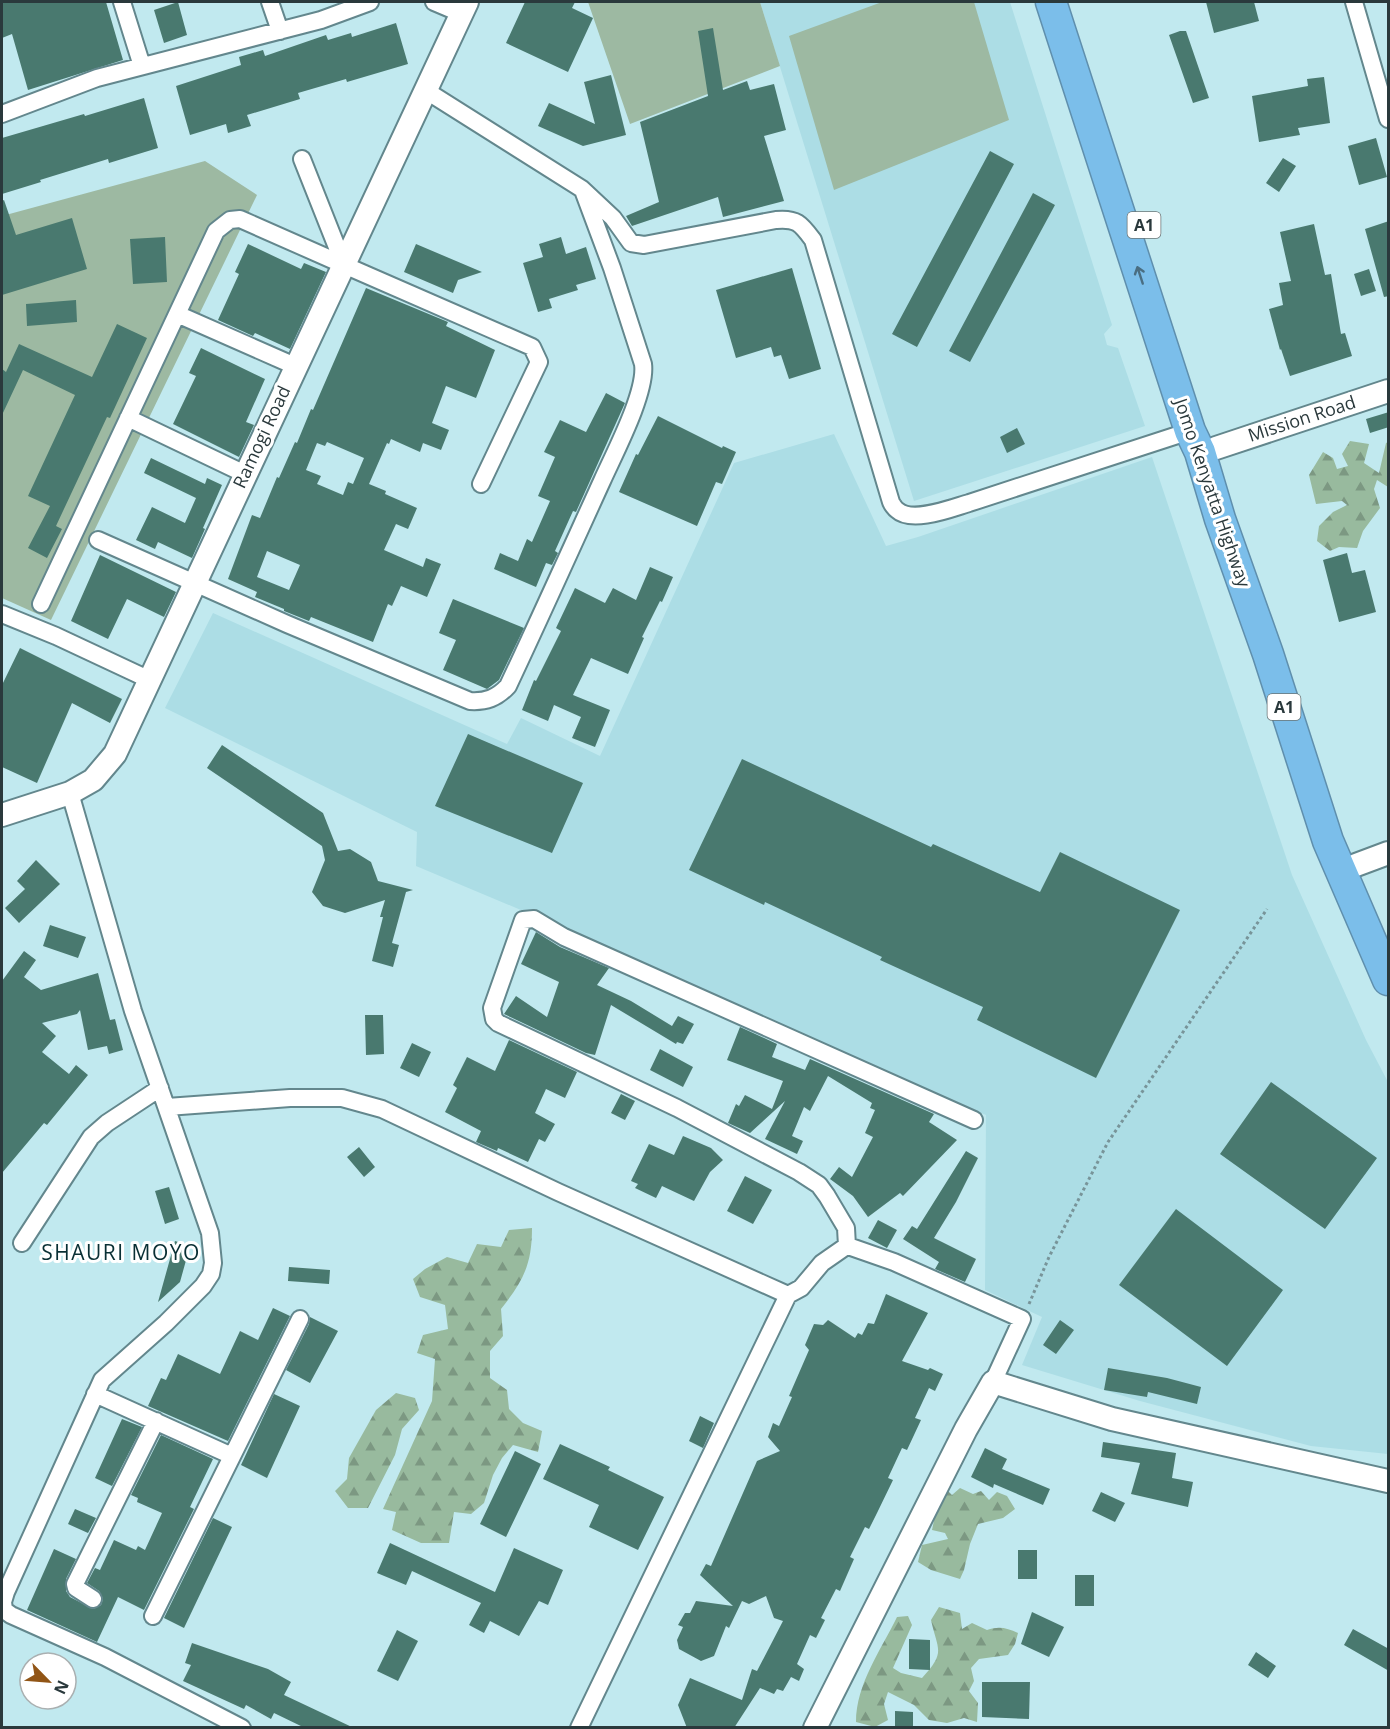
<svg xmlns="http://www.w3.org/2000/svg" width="1390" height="1729" font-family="'Open Sans',sans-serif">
	<defs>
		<pattern id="forest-firs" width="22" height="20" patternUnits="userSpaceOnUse" patternTransform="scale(1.5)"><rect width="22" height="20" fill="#98ba9e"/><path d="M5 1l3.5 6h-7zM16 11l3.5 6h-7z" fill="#7c9882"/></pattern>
	</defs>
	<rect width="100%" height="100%" fill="#c1e9ef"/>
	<path fill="#acdde5" d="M760,2H1010L1112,325L1104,334L1107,345L1118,348L1145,426L914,501Z
		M834,434L886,546L918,537L1152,457L1292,875L1366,1040L1388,1082V1454L1311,1446L1140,1401L1022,1365L1042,1317L985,1290L986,1115L528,913L416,866L417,832L165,708L213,613L507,744L521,718L600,756L734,463Z"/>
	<path fill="#9db9a2" d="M588,2H760L780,66L630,124Z
		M882,2H974L1009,120L834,190L789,36Z
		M205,161L257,195L51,620L2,598V216Z"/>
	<path fill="url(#forest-firs)" d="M1350,441L1369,444L1364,463L1379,473L1386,443L1388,442V487L1377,480L1374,489L1380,508L1363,531L1357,548L1339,547L1330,551L1317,541L1319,526L1333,512L1347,505L1342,501L1316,504L1309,475L1323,452L1333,458L1337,469L1348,466L1342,454Z
		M532,1228C532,1265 523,1281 501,1309L503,1336L490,1351V1378L507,1390L509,1409L523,1423L542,1431L538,1452L513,1445L502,1458L493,1475L484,1503L471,1514L454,1512L449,1543H421L392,1530L396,1512L383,1509L432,1401L435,1359L417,1353L423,1335L448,1329L445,1305L420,1297L413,1279L425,1269L447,1257L468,1263L477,1244L501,1247L509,1230Z
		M396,1393L415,1398L419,1410L402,1429L395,1455L368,1508H348L335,1491L347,1479L349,1458L376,1410Z
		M960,1488L973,1494L981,1491L989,1500L997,1492L1007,1496L1015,1509L1003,1518L978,1524L970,1544L964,1570L960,1579L931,1570L918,1562L922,1545L948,1539L945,1533L932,1530L936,1511L946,1489L952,1495Z
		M939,1607L960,1613L962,1629L972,1623L987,1630C999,1626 1007,1628 1018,1633L1015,1644L1008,1655L979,1659L971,1668L974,1681L969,1691L978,1703L977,1722L964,1718L947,1723L929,1720L914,1705L888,1692L884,1704L888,1720L875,1727L856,1722C856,1684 881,1650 897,1617L908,1616L912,1625L893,1668L901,1673L922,1678C946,1652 938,1651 931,1620Z"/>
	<path fill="#49796f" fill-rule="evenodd" d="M2,2H106L123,60L28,90L12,34L2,38Z
		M178,2L187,35L164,43L154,10Z
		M525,2H575L572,8L593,18L568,72L506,43Z
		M1206,2H1254L1259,21L1214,33Z
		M396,23L408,64L347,82L346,79L298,93L300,99L247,115L251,126L228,133L226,124L190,135L176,86L241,65L239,57L263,50L265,56L326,35L328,40L351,33L352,37Z
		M713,28L723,90L747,81L750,90L774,84L786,130L764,136L784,201L723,217L718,197L632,226L626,216L659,202L640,122L708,96L698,31Z
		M1180,31H1186L1209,98L1193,103L1169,35Z
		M611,75L626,135L583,146L538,126L549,103L595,124L584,82Z
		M1324,77L1330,123L1298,128L1300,135L1259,142L1252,96L1308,86L1307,79Z
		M144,98L158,148L109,163L108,159L40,180L41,182L2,194V138L84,114L85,116Z
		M1376,138L1387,177L1359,185L1348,146Z
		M990,151L1014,164L917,347L892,334Z
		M1283,158L1296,166L1279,192L1266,183Z
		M1033,193L1055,205L970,362L949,351Z
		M4,200L16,235L72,218L87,269L2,295V201Z
		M1389,221V296L1384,297L1365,229Z
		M1314,224L1325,275L1331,274L1341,334L1345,333L1352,356L1290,376L1281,349L1280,350L1269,309L1283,305L1279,283L1291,281L1280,232Z
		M165,237L167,282L133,284L130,239Z
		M561,237L566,254L586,247L596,279L576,285L578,290L549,299L552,308L538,312L523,263L543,257L539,244Z
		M248,244L301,269L304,263L326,272L290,349L255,333L253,336L218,320L239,274L235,272Z
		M416,244L482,272L458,280L453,293L404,272Z
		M792,268L821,369L789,379L781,355L774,357L771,347L736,358L716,290Z
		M1369,269L1376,291L1361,296L1354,274Z
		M366,288L448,322L446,326L495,350L476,398L446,386L432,423L449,430L441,450L423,443L420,452L391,439L389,444L387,443L369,484L386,491L385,494L417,508L408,529L396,524L384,550L423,567L426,558L441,564L427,597L401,586L392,606L388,604L373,642L311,617L309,621L284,611V609L255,597L257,592L228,579L252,515L260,518L277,477L279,478L295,442L297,443L311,409L313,410ZM327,442L364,458L353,484L348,482L343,495L317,484L321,476L306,470L317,443L325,446ZM267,551L300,565L289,590L257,577Z
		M76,300L77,322L27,326L26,304Z
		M117,324L147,338L110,418L107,417L56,526L62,529L47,558L28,548L50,506L28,496L75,395L23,370L2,415V369L6,372L19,344L92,377Z
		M201,348L265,379L246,422L254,425L239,457L173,424L196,376L189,373Z
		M606,393L625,403L576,512L573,511L555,551L558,553L552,565L546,563L536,587L494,569L500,553L518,561L527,539L532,542L550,501L538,496L555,457L544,452L560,420L586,432Z
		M1389,412V427L1370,433L1366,419Z
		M658,416L722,448L723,446L736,452L722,484L716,482L697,526L619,492L636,454L638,455Z
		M1017,428L1025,444L1007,453L1000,437Z
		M151,458L205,484L207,478L222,485L203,528L205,529L192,558L158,542L155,549L136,540L152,507L185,523L196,498L144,473Z
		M1347,553L1352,573L1365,570L1376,612L1339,622L1323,560Z
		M100,555L176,592L164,617L127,599L108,639L71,621Z
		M650,567L673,577L662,602L660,601L642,637L644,638L628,674L591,658L573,695L610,710L595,747L572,738L581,717L554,705L548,721L522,710L534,680L536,681L561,631L556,628L575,588L605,603L613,588L636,600Z
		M453,599L524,628L499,680L487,689L443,670L456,640L439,633Z
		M20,648L122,699L110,723L72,703L37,783L2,767V685Z
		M468,734L583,783L552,853L435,806Z
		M222,745L323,813L338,851L350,849L371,862L378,881L413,890L406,892L392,943L399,945L393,967L372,961L383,917H380L385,900L345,913L323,906L312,892L325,860L322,846L207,768Z
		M742,759L931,847L933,844L1040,892L1060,852L1180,910L1096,1078L977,1020L983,1007L880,960L882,957L765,902L764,905L689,870Z
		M36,860L60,884L19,923L5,908L25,889L17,881Z
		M50,925L86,937L78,958L43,946Z
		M536,932L560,947L609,968L597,985L631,1001L672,1026L678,1016L694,1024L683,1044L677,1042L676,1044L611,1005L595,1055L586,1053L504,1014L516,996L547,1017L559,982L521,964Z
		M24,951L36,960L24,977L41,990L98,973L110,1020L115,1019L123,1050L109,1054L107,1046L88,1050L80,1010L77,1014L42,1023L56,1036L42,1052L69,1074L76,1065L88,1075L47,1125L44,1123L2,1173V981Z
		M365,1015H383L384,1054L366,1055Z
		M740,1027L777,1044L772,1057L805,1070L810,1059L934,1114L929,1122L957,1140L903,1196L900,1193L868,1217L853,1196L830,1179L839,1167L852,1177L873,1137L865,1133L875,1110L870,1108L872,1103L828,1076L810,1111L804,1107L792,1136L803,1141L797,1154L765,1139L785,1101L750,1133L728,1123L736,1104L739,1106L745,1095L772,1109L783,1081L727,1060Z
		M509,1040L577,1072L565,1098L546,1089L535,1113L555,1124L545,1142L539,1139L528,1162L498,1148L497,1151L476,1142L481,1131L445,1112L457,1088L453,1085L467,1057L495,1071Z
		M412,1043L431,1052L419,1077L400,1068Z
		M660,1049L693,1067L683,1087L650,1070Z
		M1271,1082L1377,1158L1325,1229L1220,1154Z
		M621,1094L635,1101L625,1120L611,1113Z
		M683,1136L711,1148L723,1160L710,1172L694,1201L662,1186L656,1198L635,1188L638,1184L631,1181L649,1144L674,1155Z
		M359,1147L375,1167L364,1177L347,1157Z
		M966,1151L978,1158L956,1202L934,1238L976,1259L965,1282L935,1269L939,1262L903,1239L912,1226L917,1229Z
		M745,1176L772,1190L753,1224L727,1211Z
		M169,1187L179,1219L165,1224L155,1191Z
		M1176,1209L1283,1290L1227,1366L1119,1285Z
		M878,1220L897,1230L887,1248L868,1238Z
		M175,1241L190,1246L180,1282L158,1302Z
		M289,1267L330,1270L329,1284L288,1281Z
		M886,1294L928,1313L902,1361L928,1370L930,1368L943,1374L935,1391L929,1388L915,1418L921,1420L907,1450L902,1448L888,1478L893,1480L877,1513L869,1529L865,1527L850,1557L854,1559L840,1591L836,1589L821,1618L825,1620L816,1638L810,1635L797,1664L804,1669L799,1681L791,1677L783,1691L777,1689L774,1694L760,1688L734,1728H687L678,1705L690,1678L742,1700L752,1669L757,1671L783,1621L774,1618L766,1596L749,1604L742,1601L729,1628L726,1626L714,1656L701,1661L679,1649L677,1640L683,1627L678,1625L685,1613H690L696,1601L733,1606L700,1575L706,1564L711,1566L757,1461L780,1451L768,1437L773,1423L779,1426L792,1397L789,1396L809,1350L805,1345L814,1324L823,1325L828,1320L855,1338L858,1333L862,1335L868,1323L874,1324Z
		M273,1308L290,1316L228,1441L148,1406L161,1378L166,1380L178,1354L220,1374L240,1331L258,1340Z
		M310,1317L338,1331L310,1383L286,1370L309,1324Z
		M1060,1320L1074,1330L1056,1354L1043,1345Z
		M1108,1368L1167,1378L1201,1387L1197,1404L1148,1392L1147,1397L1104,1390Z
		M274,1394L300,1406L267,1478L241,1465Z
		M700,1416L714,1423L703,1448L689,1441Z
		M122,1419L142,1427L112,1486L95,1478Z
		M161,1435L213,1459L190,1507L194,1509L144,1610L118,1597L97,1642L27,1610L54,1549L76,1559L66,1579V1591L70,1597L93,1609L101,1605L103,1599L99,1591L87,1583L95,1568L100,1570L114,1540L136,1550L138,1546L145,1550L162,1513L137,1502L138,1498L131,1495Z
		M1103,1442L1176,1453L1172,1478L1193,1482L1188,1507L1131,1494L1140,1463L1101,1457Z
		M560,1444L610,1467L608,1470L664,1497L638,1550L589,1527L599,1505L543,1479Z
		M985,1448L1007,1459L1002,1469L1050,1489L1043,1505L994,1484L993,1488L971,1477Z
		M515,1451L541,1464L506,1537L480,1524Z
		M1101,1492L1125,1503L1115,1522L1092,1511Z
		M75,1509L96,1518L88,1533L68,1524Z
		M213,1518L232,1527L184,1628L164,1618Z
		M390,1543L495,1592L514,1548L563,1570L548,1605L539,1601L519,1636L490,1621L484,1633L469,1625L481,1603L412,1571L406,1585L377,1573Z
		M1018,1550H1037V1579H1018Z
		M1075,1575H1094V1606H1075Z
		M1032,1612L1064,1627L1049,1657L1021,1644Z
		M1353,1629L1389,1649V1671L1344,1645Z
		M397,1630L418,1641L398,1681L377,1671Z
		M909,1639L930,1640V1670L909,1669Z
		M192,1643L268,1669L291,1682L284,1695L354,1728H305L274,1713L271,1719L246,1705L244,1709L183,1681L191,1665L185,1663Z
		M1256,1652L1276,1666L1268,1678L1248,1665Z
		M982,1682H1030L1029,1719L982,1717Z
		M895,1711L913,1712V1728H895Z"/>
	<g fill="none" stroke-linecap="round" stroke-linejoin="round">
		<defs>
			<path id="street" d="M122,2L142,66
				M270,2L280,31
				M434,2L460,13
				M1354,2L1388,119
				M425,90L582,189L613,218L631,243L644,245L776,220C797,218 801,224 813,240L891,502C891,503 896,510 897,510C912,524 952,508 969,503L1190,431
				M2,114L97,78L321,20L370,2
				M302,159L344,265L532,347L539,362L481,484
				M177,314L295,366
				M128,418L245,474
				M98,540L287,624L470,701C486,702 497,698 508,686C540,618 571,549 602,481C614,454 647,392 643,364L612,268L584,193
				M41,604L216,231L230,220L240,219L344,265
				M2,614L56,636L150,680
				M70,793L133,1011L210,1233L213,1263L211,1274L203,1286L166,1323L102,1380L6,1592L3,1602L4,1610L11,1615L105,1657L242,1728
				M167,1107L290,1098H342L382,1109L558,1192L788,1295L801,1288L822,1263L845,1247H851L894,1262L1022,1319L993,1382
				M22,1243L91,1137L107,1123L160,1088
				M847,1246L846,1228L827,1196L819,1185L799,1172L677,1108L498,1023L494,1019L492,1008L523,920L534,919L564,937L974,1120
				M95,1394L232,1456
				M93,1599L76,1588L75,1584L156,1421
				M153,1616L300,1319
				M579,1728L788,1295"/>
			<path id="secondary" d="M1216,448L1388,391
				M2,815L70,793L93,780L115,754L467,2
				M1356,865L1388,853
				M815,1728L966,1429L993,1382L1112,1419L1388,1481"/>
			<path id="highway" d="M1051,2L1190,431L1200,452L1220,519L1268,654L1328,841L1388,980"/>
		</defs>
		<use href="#street" stroke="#63878d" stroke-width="20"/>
		<use href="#secondary" stroke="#63878d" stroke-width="26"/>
		<use href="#highway" stroke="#5f8fad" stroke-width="33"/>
		<path stroke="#789499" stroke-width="3" stroke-dasharray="3 3" stroke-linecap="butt" d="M1029,1304L1049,1257L1108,1142L1267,909"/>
		<use href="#street" stroke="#fff" stroke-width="16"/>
		<use href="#secondary" stroke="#fff" stroke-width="22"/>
		<use href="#highway" stroke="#7bbeea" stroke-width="30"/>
	</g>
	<defs><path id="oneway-shaft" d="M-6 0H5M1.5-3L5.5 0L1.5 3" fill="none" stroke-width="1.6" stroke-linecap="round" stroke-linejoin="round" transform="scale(1.5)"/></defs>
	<use stroke="#4a6e82" href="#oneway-shaft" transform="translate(1140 275) rotate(-108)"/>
	<g text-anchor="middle" stroke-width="6" stroke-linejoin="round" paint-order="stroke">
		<g fill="#fff" stroke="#6a7476" stroke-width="1.5">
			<rect x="1127.5" y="212" width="33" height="26" rx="4.5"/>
			<rect x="1267.5" y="694" width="33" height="26" rx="4.5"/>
		</g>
		<g font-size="16" font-weight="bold" fill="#2a393c">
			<text x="1144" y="231">A1</text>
			<text x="1284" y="713">A1</text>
		</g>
		<g font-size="18" fill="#2a393c" stroke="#fff">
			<text transform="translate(1302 419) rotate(-18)" y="6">Mission Road</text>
			<text transform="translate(262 437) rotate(-65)" y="6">Ramogi Road</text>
			<text transform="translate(1212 493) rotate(71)" y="6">Jomo Kenyatta Highway</text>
		</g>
		<g font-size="21" letter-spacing="1.5" fill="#092f34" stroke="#fff">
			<text x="121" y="1260">SHAURI MOYO</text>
		</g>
	</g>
	<rect width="1390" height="1729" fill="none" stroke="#2a393c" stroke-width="6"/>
	<g transform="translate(48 1681) rotate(115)"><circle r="28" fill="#ffffff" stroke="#aab0b1" stroke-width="1.5"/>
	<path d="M0-4.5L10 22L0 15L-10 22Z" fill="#915516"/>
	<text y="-9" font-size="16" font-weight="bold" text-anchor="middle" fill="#2a393c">N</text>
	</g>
</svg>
